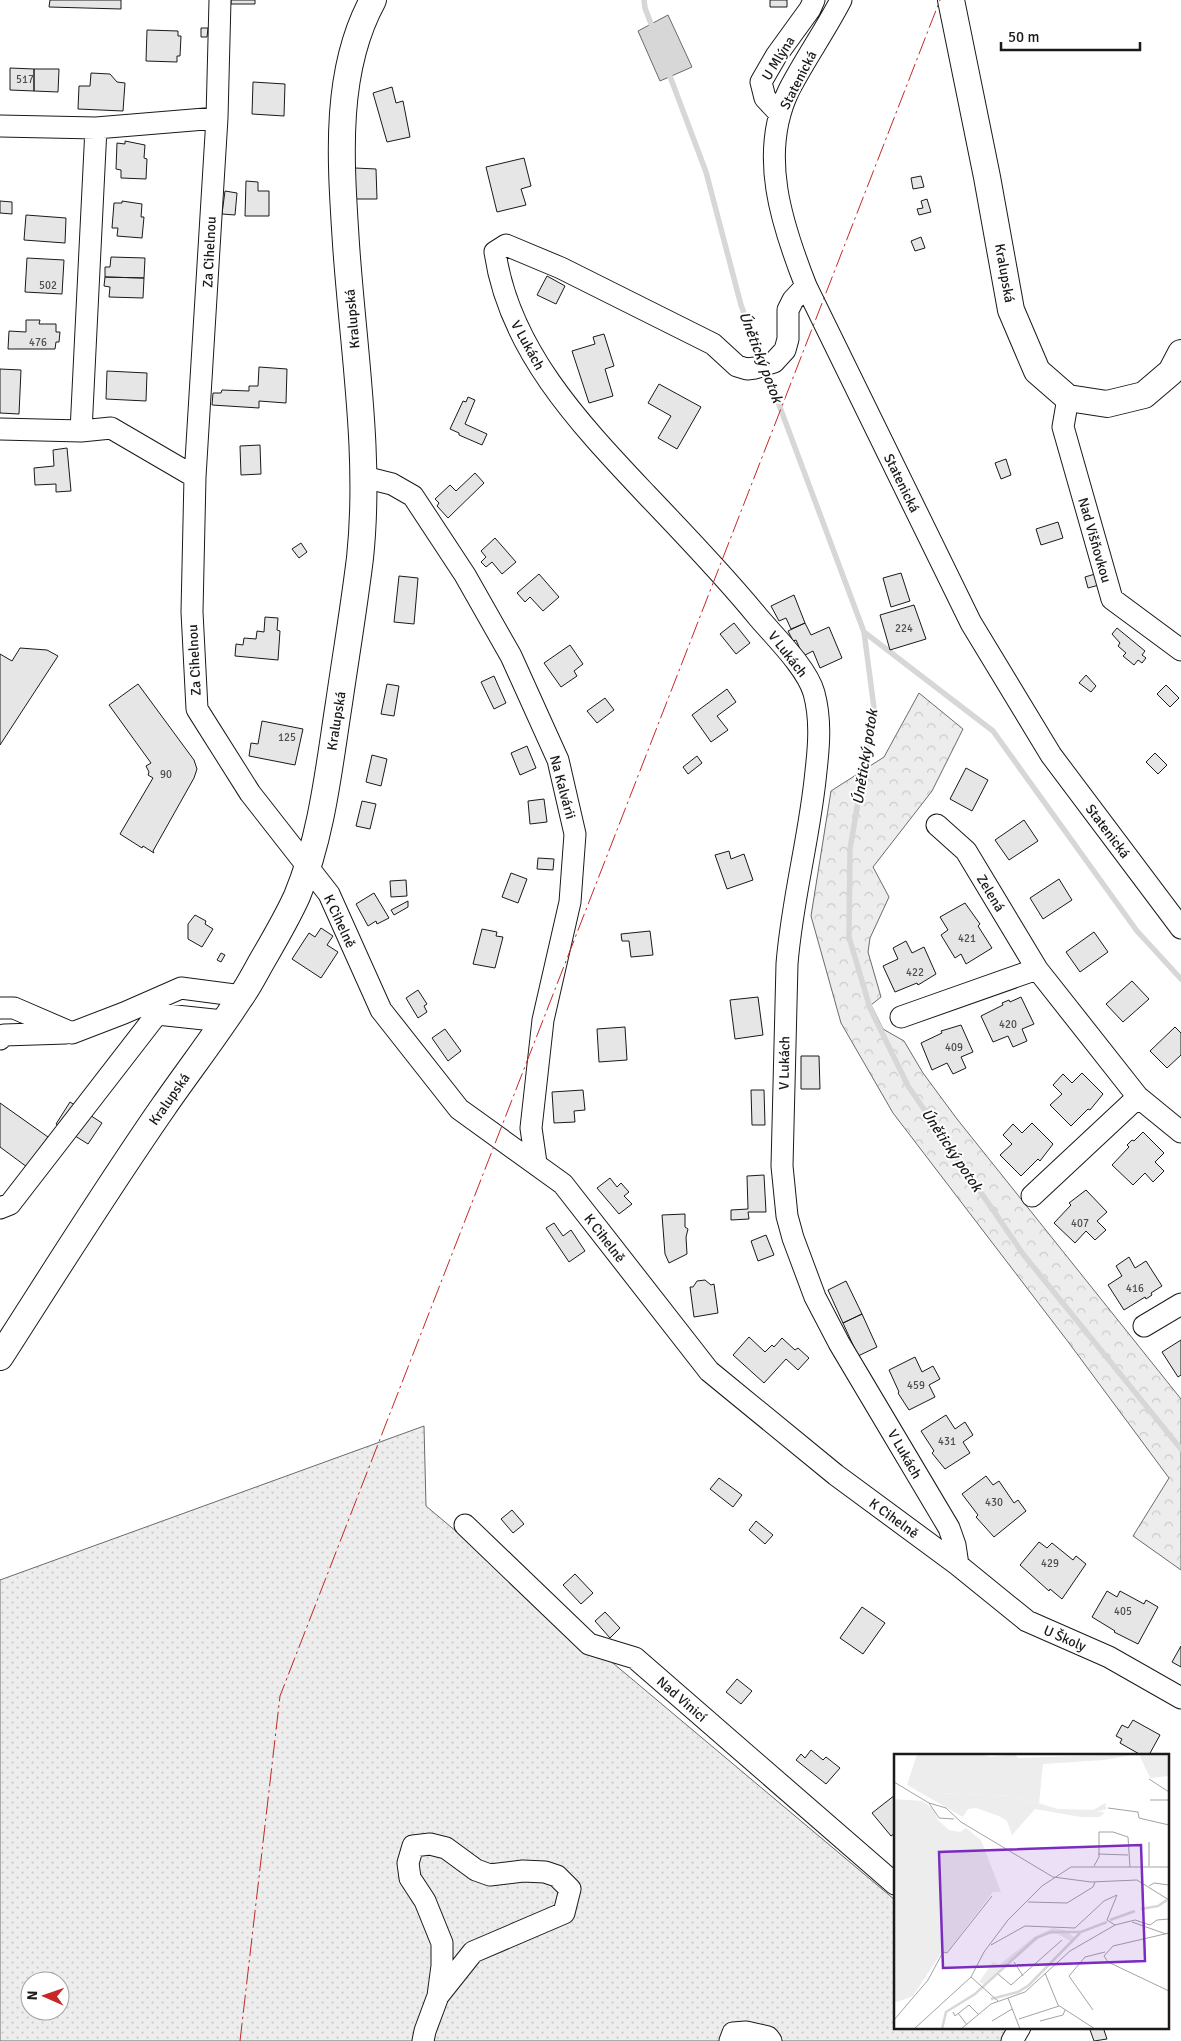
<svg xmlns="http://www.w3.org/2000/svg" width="1181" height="2041" font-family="Signika,sans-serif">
	<defs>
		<pattern id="grass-dots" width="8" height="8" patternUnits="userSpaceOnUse" patternTransform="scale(1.25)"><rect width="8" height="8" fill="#ededed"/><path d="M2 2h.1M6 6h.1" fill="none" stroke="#cbcbcb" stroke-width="1.8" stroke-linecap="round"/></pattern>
		<pattern id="forest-crowns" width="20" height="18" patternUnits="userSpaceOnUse" patternTransform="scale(1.25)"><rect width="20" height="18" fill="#ededed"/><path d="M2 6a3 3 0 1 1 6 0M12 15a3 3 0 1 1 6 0" fill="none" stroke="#cbcbcb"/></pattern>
	</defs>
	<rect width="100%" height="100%" fill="#fff"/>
	<path fill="url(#grass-dots)" stroke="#6a6a6a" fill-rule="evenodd" d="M424,1426L426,1506L895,1900V2027H1016L1018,2041H0V1580ZM30,1981H60V2011H30Z"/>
	<path fill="url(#forest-crowns)" stroke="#6a6a6a" d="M919,693L963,729L932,791L873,867L889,897L870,938L868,952L881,997L871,1005L883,1029L904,1041L923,1073L957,1119L1181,1399V1570L1133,1536L1169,1478L1069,1343L893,1113L841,1023L811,916L831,791L884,757Z"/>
	<path fill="#d7d7d7" stroke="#6a6a6a" d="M668,15L692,67L660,81L638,31Z"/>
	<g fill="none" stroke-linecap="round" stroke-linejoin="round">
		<path stroke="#d7d7d7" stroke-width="5.5" d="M644,0L645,8L653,29
			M668,71L706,172L741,305L762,361
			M766,370L864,632L874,708L850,849L849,937L870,1008L908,1086L1023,1254L1181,1449
			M864,632L993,731L1137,931L1181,979"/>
	</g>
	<path fill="#e6e6e6" stroke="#1a1a1a" d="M50,0H121V9L49,7Z
		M231,0H255V4H231Z
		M770,0H787V7H770Z
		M201,28H208L207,37H201Z
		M147,30L178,31V36H181L180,56H177V62L146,61Z
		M10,68L34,69V91L10,90Z
		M34,69H59L58,92L34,91Z
		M91,73L110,74L117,82L125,83L123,111L78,109L79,86H90Z
		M253,82L285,84L284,116L252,114Z
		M392,87L396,103L403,101L410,137L387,142L373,93Z
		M125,141L145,145L144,158L147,159L146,179L121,178V170L116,169L117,143L125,144Z
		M524,158L531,186L521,189L526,205L497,212L486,167Z
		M355,168L376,169L377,199H354Z
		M921,176L924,187L913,189L911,178Z
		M246,181L258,182V191H269V216H245Z
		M225,191L237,193L235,215L222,214Z
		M927,199L931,212L919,215L917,209L923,208L921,201Z
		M0,201L12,202V214L0,213Z
		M122,201L142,204L141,217H144L142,238L117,236L118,228H112L114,203H122Z
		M26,215L66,218L65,243L24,240Z
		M921,237L925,248L915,251L911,241Z
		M111,257L145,258L144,278L105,277V267H110Z
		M27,258L64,260L62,294L25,292Z
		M547,276L565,286L556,304L537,295Z
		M105,277L144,278L143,298L109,297L110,287L104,286Z
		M26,320H40L39,324H56V332H60L59,342H56L55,349H8L9,331L26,332Z
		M604,334L614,366L605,369L613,396L589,403L572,351L595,344L593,337Z
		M259,367L287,369L286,403L259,401V408L212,405L213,393H221L222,390L249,391V386H258Z
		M0,369L21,370L19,414L0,413Z
		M107,371L147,373L146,401L106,399Z
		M659,384L701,407L677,449L658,438L671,416L648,403Z
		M468,397L475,400L465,424L487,434L482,445L459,435V433L450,429L463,401L466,402Z
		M260,445L261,474L241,475L240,446Z
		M67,448L71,491L56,492V484L35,485L34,468L54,466L53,450Z
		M1006,459L1011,475L1001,479L995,463Z
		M475,473L484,483L448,518L437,506L439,503L435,499L450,485L456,491Z
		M1058,522L1063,538L1041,545L1036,529Z
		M495,538L516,562L502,574L492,562L486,567L481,562L486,557L481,551Z
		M301,543L307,552L299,558L292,549Z
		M901,573L910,601L891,607L883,578Z
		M539,574L559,597L543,611L530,597L525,602L517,593Z
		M1095,574L1099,585L1088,588L1085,577Z
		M399,576L418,578L414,624L394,622Z
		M794,595L805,623L791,629L786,618L779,621L771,606Z
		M914,605L926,639L890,650L880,615Z
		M265,617L278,618L277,630L280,631L278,660L235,656L236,644L243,645L244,638L256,639L257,631L264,632Z
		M734,623L750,643L736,654L720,634Z
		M805,623L811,635L829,627L842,658L820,668L813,651L803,656L796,640L793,641L788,631Z
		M1117,628L1145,651L1142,655L1146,658L1142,663L1138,660L1134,665L1123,656L1126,653L1118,646L1120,643L1112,634Z
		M570,645L583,664L574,671L577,676L561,687L544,663Z
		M20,648L47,650L58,656L0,745V654L12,661Z
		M1086,675L1096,686L1091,692L1079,683Z
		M494,676L506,703L494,709L481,682Z
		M138,684L194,760L197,769L194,778L153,851L154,853L143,846L142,848L120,834L153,778L148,775L149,772L146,766L151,763L109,705Z
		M387,684L399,686L394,716L381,714Z
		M1166,685L1179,698L1170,707L1157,694Z
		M727,689L736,702L717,716L728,730L711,742L692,715Z
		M605,698L614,710L597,723L587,711Z
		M262,721L303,729L295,765L249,756L251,743L258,744Z
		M527,746L536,768L520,775L511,753Z
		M1155,753L1167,765L1158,774L1146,762Z
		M372,755L387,759L381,786L366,782Z
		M697,756L702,763L688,774L683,767Z
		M966,768L988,780L972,811L950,799Z
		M544,799L547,822L530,824L528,801Z
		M362,801L376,804L370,829L356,826Z
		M1024,820L1038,841L1009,860L995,840Z
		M729,851L731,859L744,854L753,880L727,889L715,855Z
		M538,858L554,859L553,870L537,869Z
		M511,873L527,879L518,903L502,897Z
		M1059,879L1072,900L1043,919L1030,898Z
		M406,880L407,896L391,897L390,881Z
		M374,893L389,918L377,924L376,921L368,926L356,904Z
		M408,901V907L394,915L391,910Z
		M965,903L980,924L978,926L992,948L966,964L961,954L955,958L941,935L948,930L940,917Z
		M195,915L206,921L205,924L213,929L202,947L188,939V924Z
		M321,928L333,936L327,945L338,952L321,978L292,959L309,933L315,937Z
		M482,929L497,932L496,936L503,937L495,968L473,964Z
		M650,931L653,955L631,957L629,941H622L621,934Z
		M1094,932L1108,952L1080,972L1066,952Z
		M906,941L912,953L924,947L936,974L918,985L917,983L895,992L883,966L898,959L893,948Z
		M221,953L225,955L221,962L217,960Z
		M1132,981L1149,999L1123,1022L1106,1004Z
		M418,990L427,1004L424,1006L427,1012L418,1018L406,998Z
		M758,997L763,1035L735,1039L730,1000Z
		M1021,997L1034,1024L1022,1029L1027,1041L1013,1047L1008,1036L993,1042L981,1016L1003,1005L1002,1003L1009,1000L1010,1002Z
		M961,1025L973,1052L961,1057L966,1068L953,1074L947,1063L932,1070L921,1043L942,1033L941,1031Z
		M625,1027L627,1060L599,1062L597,1029Z
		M1175,1027L1181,1033V1055L1167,1068L1150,1051Z
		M445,1029L461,1051L448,1061L432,1038Z
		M801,1056H819L820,1089H801Z
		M1082,1073L1103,1094L1090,1110L1088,1109L1071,1126L1050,1105L1062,1094L1053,1085L1063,1074L1072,1083Z
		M583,1090L585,1110L574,1111L575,1122L554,1123L552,1092Z
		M751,1090H764L765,1125H752Z
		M70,1102L102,1123L88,1144L56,1124Z
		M0,1103L48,1137L27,1167L0,1147Z
		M1032,1123L1053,1144L1040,1161L1038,1159L1021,1176L1000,1155L1012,1144L1003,1135L1013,1124L1022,1133Z
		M1143,1132L1164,1153L1155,1162L1164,1171L1153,1182L1145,1173L1133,1185L1112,1165L1129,1147L1127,1145L1132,1140L1134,1141Z
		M764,1175L766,1212H748L749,1219L731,1220V1210L748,1209L747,1176Z
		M610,1178L617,1187L621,1183L629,1192L624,1196L632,1204L619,1214L597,1188Z
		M1086,1190L1107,1212L1097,1221L1106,1230L1095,1240L1086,1231L1075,1243L1054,1223L1071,1205L1069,1203Z
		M685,1214V1227L688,1229L686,1237L687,1254L669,1263L665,1254L662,1215Z
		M554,1223L563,1236L571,1230L585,1251L569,1262L546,1228Z
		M766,1235L774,1255L758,1261L751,1241Z
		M1129,1257L1135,1268L1146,1261L1162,1286L1151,1293L1152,1295L1146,1299L1145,1297L1124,1310L1108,1285L1122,1276L1116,1266Z
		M705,1280L711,1285L714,1284L718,1313L694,1317L690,1287H693L697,1281Z
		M846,1281L862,1314L843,1323L828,1290Z
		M862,1314L877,1347L858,1356L843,1323Z
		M749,1337L765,1352L772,1345L774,1347L782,1338L795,1350L798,1348L809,1358L798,1370L786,1359L764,1383L733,1355Z
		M1181,1340V1375L1178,1377L1162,1352Z
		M915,1357L922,1372L933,1366L940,1379L929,1385L935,1397L909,1410L898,1393L899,1392L889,1370Z
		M946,1415L955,1429L965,1422L973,1435L963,1442L970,1453L945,1469L932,1453L934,1451L921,1431Z
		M986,1476L993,1485L999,1481L1014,1503L1018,1500L1026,1511L994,1537L976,1517L978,1515L962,1494Z
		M719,1478L742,1495L733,1507L710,1489Z
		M512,1510L524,1524L513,1533L501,1519Z
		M756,1521L773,1535L765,1544L749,1530Z
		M1039,1542L1047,1548L1052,1543L1073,1560L1076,1556L1086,1564L1062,1599L1050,1589L1049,1591L1020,1565Z
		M575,1574L593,1593L581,1604L563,1585Z
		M1107,1591L1117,1597L1120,1591L1144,1604L1146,1600L1158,1607L1138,1644L1114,1632L1115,1631L1092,1617Z
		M862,1607L885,1623L863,1654L840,1638Z
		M605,1612L620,1628L610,1638L595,1621Z
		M1181,1646V1667L1172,1662Z
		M737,1679L752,1691L741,1704L726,1692Z
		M1133,1720L1160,1735L1149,1755H1141L1120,1743L1122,1739L1116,1736L1122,1725L1128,1728Z
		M811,1750L823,1760L826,1757L840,1768L826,1784L796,1760L801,1754L805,1758Z
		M895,1795V1833L891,1836L872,1813Z
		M1089,2027H1103L1107,2039L1094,2041Z"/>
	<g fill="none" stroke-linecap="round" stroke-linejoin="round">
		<defs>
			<path id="minor" d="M220,0L217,118L195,477L192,612L197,709L250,793L329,894L381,1010L459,1109L563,1184L709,1371L836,1475L958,1565L1027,1621L1109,1657L1181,1698
				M841,0C825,31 805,59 789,90C758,154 782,225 806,286L971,623L1051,755L1181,928
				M780,114L765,98L761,82L776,56L810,9L814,0
				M0,126L96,128L217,118
				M806,286L793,300L788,310V339L785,350L774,362L755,368L747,369L737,366L713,344L561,268L506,245L495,252C509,350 581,425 646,494C684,534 723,574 758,617C775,637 807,668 814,693C821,719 819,745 816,771C810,836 792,899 787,964L782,1166L787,1216L793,1238L815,1297L839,1343L949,1528L955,1545L958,1565
				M1068,398L1063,427L1112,599L1181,650
				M0,429L81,431L111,428L195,477
				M81,431L96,128
				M364,477L392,484L413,496L465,575L511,656L558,760L575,834L570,902L543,1020L531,1128L536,1163
				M937,825L966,851L1037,969L1138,1097L1181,1132
				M0,1008H14L72,1033L124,1013L181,988L242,996
				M901,1017L1037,969
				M0,1039L4,1035L66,1033
				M1032,1196L1138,1097
				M0,1208L10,1204L157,1014L223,1021
				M1144,1326L1181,1304
				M465,1525L589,1644L635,1658L895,1884
				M423,2041L425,2031L438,1996L442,1966V1943L425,1901L410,1878L408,1863L413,1846L430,1844L446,1848L476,1870L490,1875L523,1871L545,1872L557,1876L570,1889L564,1913L473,1952L438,1996
				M730,2041L733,2033L746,2032L768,2037L771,2041
				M1012,2041L1020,2027"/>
			<path id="major" d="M951,0L987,177L1011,310L1037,371L1068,398L1107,404L1144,395L1171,372L1181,353
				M0,1357C54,1273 107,1188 164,1106C189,1070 216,1035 240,998C250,984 257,969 266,954C277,935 288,916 297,896C322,836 329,767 339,703C346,655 354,607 360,558C371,454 353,348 346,244C341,164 333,73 373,0"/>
		</defs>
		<use href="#minor" stroke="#1a1a1a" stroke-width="23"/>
		<use href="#major" stroke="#1a1a1a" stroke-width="28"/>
		<use href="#minor" stroke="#fff" stroke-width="21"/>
		<use href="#major" stroke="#fff" stroke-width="26"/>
		<path stroke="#c62828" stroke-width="1" stroke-dasharray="18 4 2.5 4" stroke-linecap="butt" d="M240,2041L280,1696L940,0"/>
	</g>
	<g text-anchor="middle" stroke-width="4" stroke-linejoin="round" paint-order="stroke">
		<g font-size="11" fill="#4d4d4d">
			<text x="25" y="83">517</text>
			<text x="48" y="289">502</text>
			<text x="38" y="346">476</text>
			<text x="904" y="632">224</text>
			<text x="287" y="741">125</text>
			<text x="166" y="778">90</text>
			<text x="967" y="942">421</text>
			<text x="915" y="976">422</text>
			<text x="1008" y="1028">420</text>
			<text x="954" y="1051">409</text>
			<text x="1080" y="1227">407</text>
			<text x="1135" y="1292">416</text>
			<text x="916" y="1389">459</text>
			<text x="947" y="1445">431</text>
			<text x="994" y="1506">430</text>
			<text x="1050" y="1567">429</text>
			<text x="1123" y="1615">405</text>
		</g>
		<g font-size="14" fill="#1a1a1a" stroke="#fff">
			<text transform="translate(778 58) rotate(-58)" y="5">U Mlýna</text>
			<text transform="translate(798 80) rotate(-63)" y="5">Statenická</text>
			<text transform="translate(209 252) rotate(-87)" y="5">Za Cihelnou</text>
			<text transform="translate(1005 273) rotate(80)" y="5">Kralupská</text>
			<text transform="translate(352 319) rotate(-95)" y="5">Kralupská</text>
			<text transform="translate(528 345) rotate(61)" y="5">V Lukách</text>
			<text transform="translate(902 483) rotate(64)" y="5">Statenická</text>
			<text transform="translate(1095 540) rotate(74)" y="5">Nad Višňovkou</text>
			<text transform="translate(788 654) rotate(52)" y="5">V Lukách</text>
			<text transform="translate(194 660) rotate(-93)" y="5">Za Cihelnou</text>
			<text transform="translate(336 721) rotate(-81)" y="5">Kralupská</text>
			<text transform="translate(563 787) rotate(75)" y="5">Na Kalvárii</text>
			<text transform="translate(1108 831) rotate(53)" y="5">Statenická</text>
			<text transform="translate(991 893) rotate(59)" y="5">Zelená</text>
			<text transform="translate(340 921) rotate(65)" y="5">K Cihelně</text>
			<text transform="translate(784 1063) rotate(-89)" y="5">V Lukách</text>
			<text transform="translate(169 1099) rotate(-55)" y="5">Kralupská</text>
			<text transform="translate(605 1238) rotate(52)" y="5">K Cihelně</text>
			<text transform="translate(905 1454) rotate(60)" y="5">V Lukách</text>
			<text transform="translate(894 1518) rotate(36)" y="5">K Cihelně</text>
			<text transform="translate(1065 1638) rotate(23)" y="5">U Školy</text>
			<text transform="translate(682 1699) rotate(41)" y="5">Nad Vinicí</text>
		</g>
		<g font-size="15" font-style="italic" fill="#1a1a1a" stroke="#fff">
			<text transform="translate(761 357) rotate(69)" y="5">Únětický potok</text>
			<text transform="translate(865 757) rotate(-81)" y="5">Únětický potok</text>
			<text transform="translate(952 1150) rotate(56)" y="5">Únětický potok</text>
		</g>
	</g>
	<g transform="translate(894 1754)">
		<rect width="275" height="275" fill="#fff"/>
		<path d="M23,0H84L97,3L121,0L124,4L243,0L210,6L149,10L145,49L164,55L199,56L211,49L213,55L197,59L165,56L119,42L44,39L13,31ZM245,0H275V22L256,24ZM0,45L28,47L39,55L44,66L55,76L66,78L72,74L87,86L107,138H99L53,198L47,199L19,242L0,249Z" fill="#ededed"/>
		<path d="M13,31L44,39L119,42L165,56L211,58L206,63H187L141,55L118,81L113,67L105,62L82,54L74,55L69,63ZM159,174L171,176L181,184L178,188L164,180H150L92,231L85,228L99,208L105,211L140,183Z" fill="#ededed"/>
		<path fill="none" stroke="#d7d7d7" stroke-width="2.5" d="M247,155L264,152L273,146M216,166L241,157M97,245L124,238L135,231L186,179M48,275L52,258L81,240L142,184L157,178H187L213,168"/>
		<path fill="none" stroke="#a3a3a3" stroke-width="1" d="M255,25L275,38M0,28L35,49L45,64L60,65M256,46H275M35,49L52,54L67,68L159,123L197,128L243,126L275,146M214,54L244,58L245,64L275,71M204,100L234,101M200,112L205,103V78H219L234,83L236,113M255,112V88M255,132L260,129L275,131M134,148L173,149L199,133L201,128M238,168L272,180M275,179L219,192L210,202L214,208L275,237M97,191L131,172L181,174L210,147L223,141L213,166L221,171M120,208L129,222M151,219L164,251L201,275M104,220L117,231L168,186M77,223L104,247M114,244L126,275M199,256L175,222L191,203L211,198M59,258L61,262L75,251L85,261M64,259L73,271M125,265L165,252M0,266L34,226L49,198L53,199L98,142M98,267L118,255M146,267L169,261L171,256M20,275L77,223L90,198L114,166L148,132L177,113H275M67,275L97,250L131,238L176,197L221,171L241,166L256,171L263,166L275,165"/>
		<path fill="#7b2cbf" fill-opacity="0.15" stroke="#7b2cbf" stroke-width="2.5" d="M247,91L251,207L49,214L45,98Z"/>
		<rect width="275" height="275" fill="none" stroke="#1a1a1a" stroke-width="2.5"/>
	</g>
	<g transform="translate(45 1996) rotate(272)"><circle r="24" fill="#ffffff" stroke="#a3a3a3"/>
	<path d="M0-4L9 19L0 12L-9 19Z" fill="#c62828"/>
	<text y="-8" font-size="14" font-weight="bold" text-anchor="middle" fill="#1a1a1a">N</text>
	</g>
	<path d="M1001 42v8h139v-8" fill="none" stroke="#1a1a1a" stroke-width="2.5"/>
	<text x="1008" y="42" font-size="15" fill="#1a1a1a" stroke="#ffffff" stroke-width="4" paint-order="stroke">50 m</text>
</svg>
